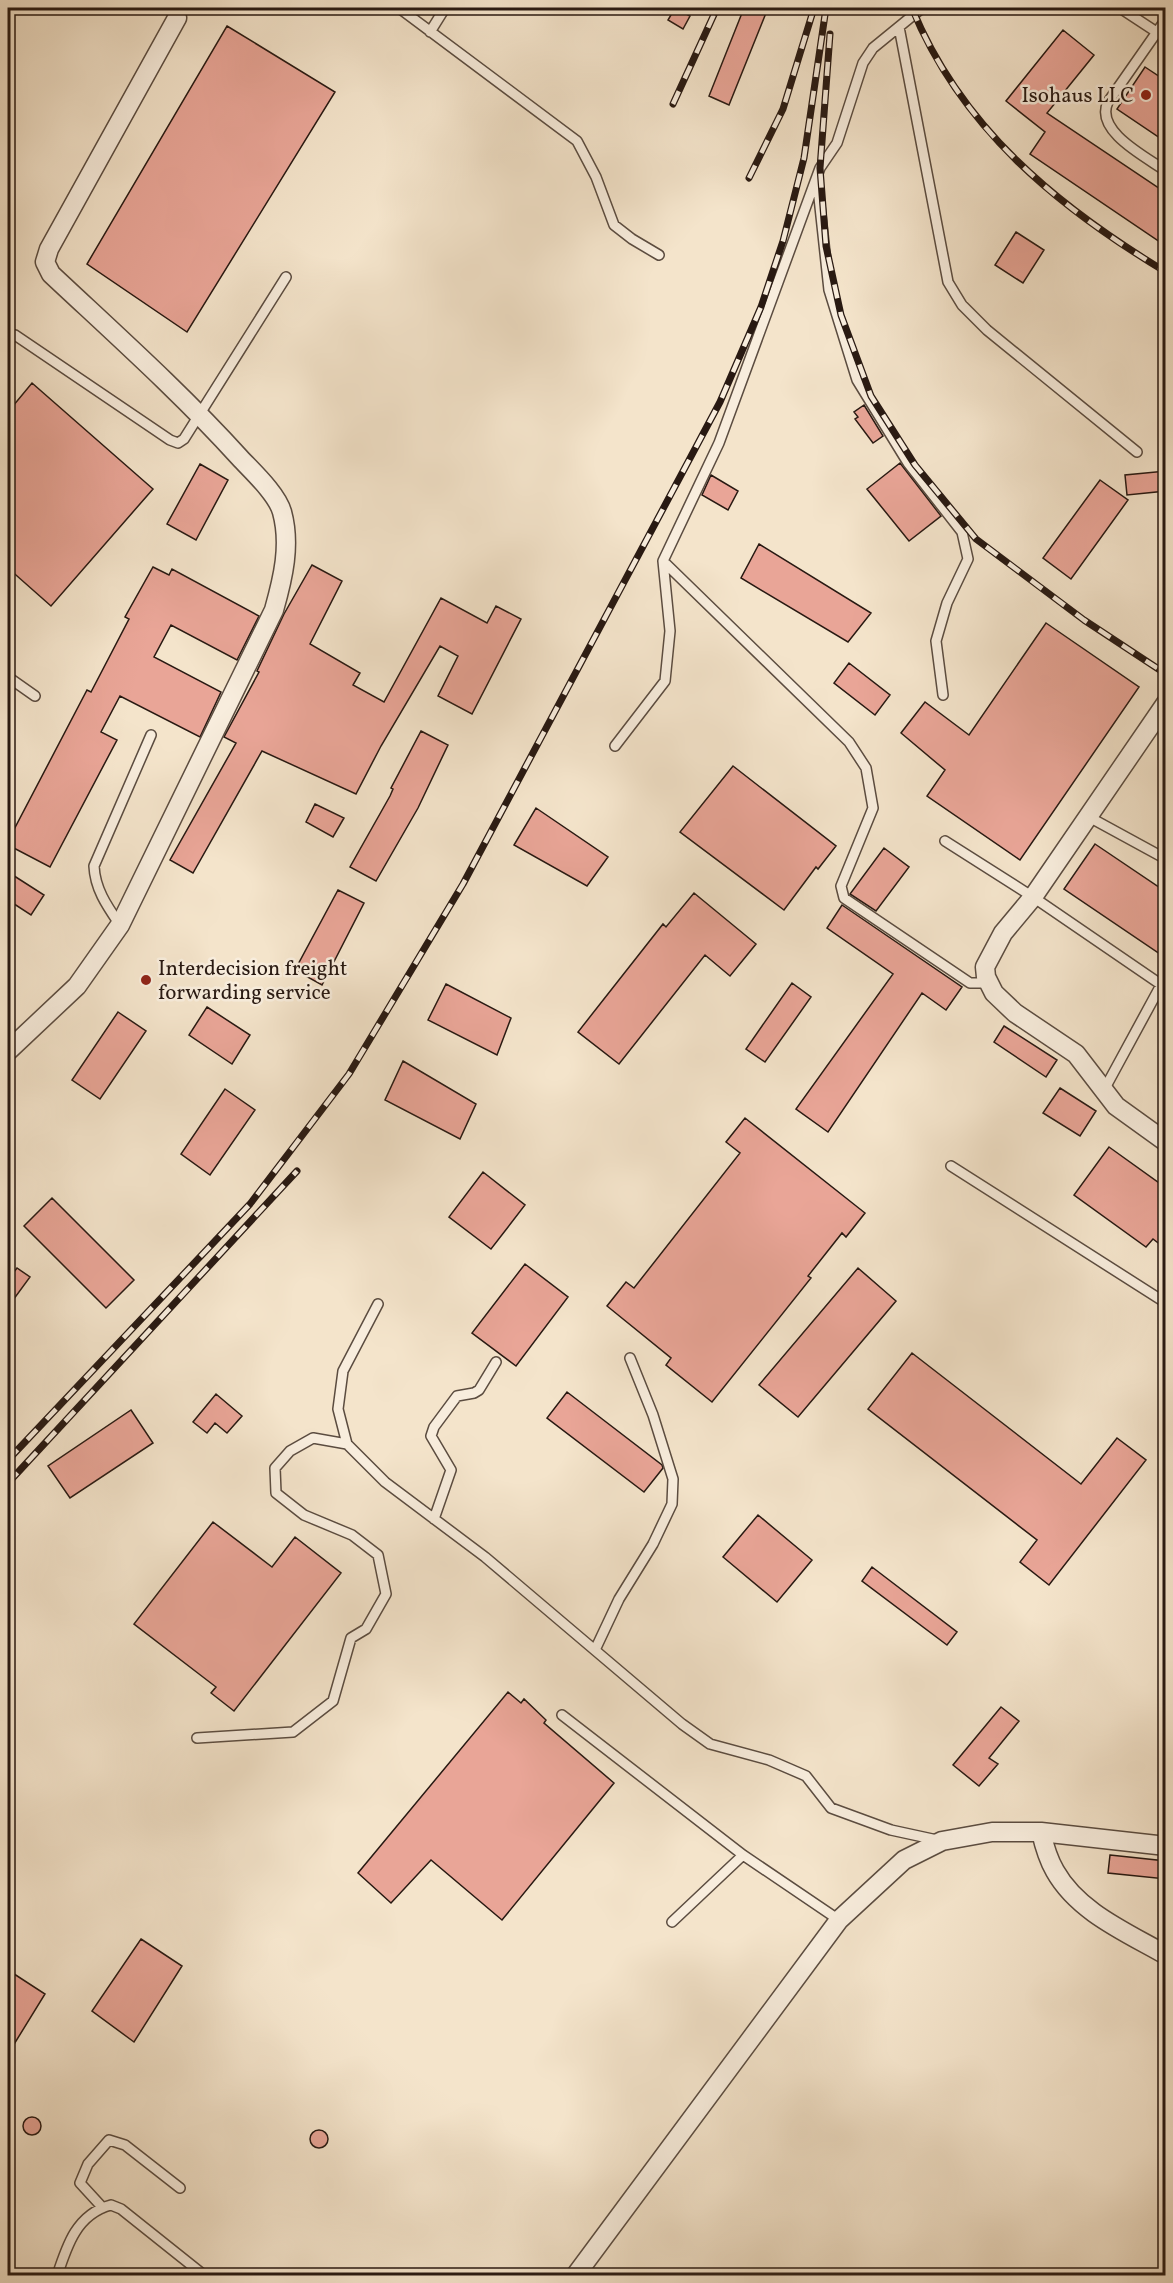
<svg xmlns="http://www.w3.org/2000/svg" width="1173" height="2283" font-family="Vollkorn,serif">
	<rect width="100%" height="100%" fill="#f4e4cb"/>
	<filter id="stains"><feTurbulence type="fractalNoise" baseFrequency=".00333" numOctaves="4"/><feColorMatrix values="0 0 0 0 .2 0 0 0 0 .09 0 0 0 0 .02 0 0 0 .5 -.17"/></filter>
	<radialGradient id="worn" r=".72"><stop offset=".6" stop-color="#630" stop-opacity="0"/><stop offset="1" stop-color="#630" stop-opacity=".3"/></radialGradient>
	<path fill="#e9a597" stroke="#281912" stroke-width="1.5" d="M675,8L690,16L683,29L668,20Z
		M744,8H768L729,105L709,96Z
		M227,26L335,92L187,332L87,264Z
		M1063,30L1094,55L1047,113L1166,193V246L1030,154L1045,132L1006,101Z
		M1145,67L1166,81V142L1117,109Z
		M1016,232L1044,250L1023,283L995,265Z
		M32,383L153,489L51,606L8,568V412Z
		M864,405L883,436L873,443L855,419L858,417L854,412Z
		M900,463L941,516L909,541L867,489Z
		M200,464L228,480L196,540L167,524Z
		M1166,471V491L1127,495L1125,475Z
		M711,475L738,491L728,510L702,495Z
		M1100,480L1128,500L1071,579L1043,558Z
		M759,544L871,613L848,642L741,578Z
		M312,565L342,581L310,644L360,673L353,685L384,702L441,598L487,623L496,606L521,619L472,714L438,696L458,656L440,646L381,746L356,794L262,751L193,873L170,860L236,743L224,737L259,672L257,671L284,614Z
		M153,567L169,575L172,569L259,616L237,660L171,625L154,657L221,692L200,737L120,696L101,732L117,740L50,867L8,845V841L87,690L91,692L129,619L125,617Z
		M1046,623L1139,687L1020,860L927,796L945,770L901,733L925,702L969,735Z
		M849,663L890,695L875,715L834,683Z
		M421,731L448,745L418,808L376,881L350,867L390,796L393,789L391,788Z
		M733,766L836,846L818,869L816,867L784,910L680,832Z
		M315,804L344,818L333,837L306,822Z
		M536,808L608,857L587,886L514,845Z
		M1095,844L1166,892V958L1064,889Z
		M884,848L909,867L876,911L850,894Z
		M8,872L44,895L31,915L8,900Z
		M338,890L364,903L322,985L295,970Z
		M694,893L756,944L730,976L705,955L619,1064L578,1032L663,924L666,927Z
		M842,905L962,987L946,1010L922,993L828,1132L796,1109L893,974L827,928Z
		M792,983L811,997L765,1062L746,1049Z
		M446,984L511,1018L497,1055L428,1020Z
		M207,1007L250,1035L232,1064L189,1035Z
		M118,1012L146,1031L100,1099L72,1080Z
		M1004,1026L1057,1060L1046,1077L994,1042Z
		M403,1061L476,1104L460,1139L385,1100Z
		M1060,1088L1096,1111L1080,1136L1043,1113Z
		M225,1089L255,1110L210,1175L181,1154Z
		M745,1118L865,1213L846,1237L842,1233L808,1276L811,1278L712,1402L666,1365L671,1358L607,1306L626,1282L634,1288L740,1153L726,1142Z
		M1109,1147L1166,1188V1249L1153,1239L1146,1247L1074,1195Z
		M483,1172L525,1205L491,1249L449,1217Z
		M52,1198L134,1280L106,1308L24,1226Z
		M525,1264L568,1297L516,1366L472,1333Z
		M8,1267L14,1272L17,1268L30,1277L8,1307Z
		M858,1268L896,1301L798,1417L759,1385Z
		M912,1353L1081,1484L1117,1438L1146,1460L1049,1585L1020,1562L1037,1540L868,1409Z
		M567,1392L662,1465L663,1468L644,1492L547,1418Z
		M216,1394L242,1416L227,1433L215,1423L207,1433L193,1422Z
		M131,1410L153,1443L70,1498L48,1466Z
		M758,1515L812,1560L777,1602L723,1557Z
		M213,1522L272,1567L295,1537L341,1573L234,1711L211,1693L216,1687L134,1624Z
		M872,1567L957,1632L947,1645L862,1581Z
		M508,1692L521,1703L524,1699L546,1720L544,1723L614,1783L502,1920L431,1860L391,1903L358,1873Z
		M1001,1707L1019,1721L989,1758L998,1764L979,1786L953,1765Z
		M1110,1855L1166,1861V1879L1108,1873Z
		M141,1939L182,1966L134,2042L92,2011Z
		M8,1970L45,1994L8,2054Z
		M23 2126a9 9 0 1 1 18 0a9 9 0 1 1-18 0Z
		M310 2139a9 9 0 1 1 18 0a9 9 0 1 1-18 0Z"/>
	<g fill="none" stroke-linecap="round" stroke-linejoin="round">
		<defs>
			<path id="service" d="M399,8L577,141L596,177L614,225L632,239L659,255
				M1120,8L1155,31
				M1166,19L1108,102C1094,131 1146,157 1166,171
				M899,27L948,282L962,305L987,330L1137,452
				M430,32L445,8
				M817,179L829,290L857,380L908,463L962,532L968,559L947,603L936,641L943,695
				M8,333L15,335L170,440L178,443L184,439L286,277
				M663,561L849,742L866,768L873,808L841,886L844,898L970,983H988
				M8,677L35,696
				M615,746L665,681L670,631L663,561L719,443L820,168L837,143L863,63L873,48L922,8
				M1089,817L1166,859
				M945,841L1033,897L1166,988
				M120,925C107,906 95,889 94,866L151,735
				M1104,1090L1161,985
				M951,1166L1166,1303
				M378,1304L343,1371L338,1409L347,1444L385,1482L485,1557L682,1724L710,1744L769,1760L806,1776L831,1808L891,1830L937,1840
				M434,1519L451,1470L431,1436L434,1427L457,1396L474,1393L479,1390L496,1362
				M595,1650L619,1599L653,1544L672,1504L673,1479L653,1415L630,1358
				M562,1715L743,1855L839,1920
				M197,1738L293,1732L333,1701L351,1638L366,1629L386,1594L378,1555L352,1535L304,1515L276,1493L275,1468L290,1451L313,1438L347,1444
				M672,1922L743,1855
				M102,2207L80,2183L88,2164L109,2140L125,2145L180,2188
				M57,2276C67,2245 77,2214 111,2205L121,2209L205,2276"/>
			<path id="minor" d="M1166,703L1033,897L1003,933L985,967L986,977L994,993L1015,1013L1076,1054L1116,1106L1166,1142
				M8,1051L77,986L120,925L274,610C283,578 291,545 282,512C277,494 253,472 240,458C181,393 115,334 51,274L45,262L49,249L177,18
				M1041,1832C1044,1845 1048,1859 1055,1871C1078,1912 1126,1932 1166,1955
				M575,2276L839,1920L904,1860L942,1841L992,1832H1041L1166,1846"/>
		</defs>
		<use href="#service" stroke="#5b4c40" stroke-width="12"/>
		<use href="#minor" stroke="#5b4c40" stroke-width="21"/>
		<use href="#service" stroke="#f8eddd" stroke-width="9"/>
		<use href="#minor" stroke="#f8eddd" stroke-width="18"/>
		<defs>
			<path id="rail" d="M912,8C961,128 1058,207 1166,272
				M830,34L820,168L826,246L841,315L871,396L915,465L976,539L1084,620L1166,674
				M673,104L717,8
				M749,178L783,109L814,8
				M8,1460L250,1204L349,1074L463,884L720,402L761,307L783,241L804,158L826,8
				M8,1483L297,1171"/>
		</defs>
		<use href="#rail" stroke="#281912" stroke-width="7"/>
		<use href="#rail" stroke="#f8eddd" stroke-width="4.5" stroke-dasharray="14" stroke-linecap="butt"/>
	</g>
	<g fill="#8f2418" stroke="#f8eddd" stroke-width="2">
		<circle cx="1146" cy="95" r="6"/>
		<circle cx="146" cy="980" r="6"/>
	</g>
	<g text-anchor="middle" stroke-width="5" stroke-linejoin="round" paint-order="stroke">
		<g font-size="21" fill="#281912" stroke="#f8eddd" text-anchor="end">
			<text x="1134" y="102">Isohaus LLC</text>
			<text x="158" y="975" text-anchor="start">Interdecision freight<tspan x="158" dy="24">forwarding service</tspan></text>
		</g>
	</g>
	<rect width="1173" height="2283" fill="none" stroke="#f4e4cb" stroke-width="30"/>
	<rect x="9" y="9" width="1155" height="2265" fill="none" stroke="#281912" stroke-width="3"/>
	<rect x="15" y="15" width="1143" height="2253" fill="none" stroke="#281912" stroke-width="1.5"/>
	<rect width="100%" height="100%" filter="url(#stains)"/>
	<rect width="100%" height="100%" fill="url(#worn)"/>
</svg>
